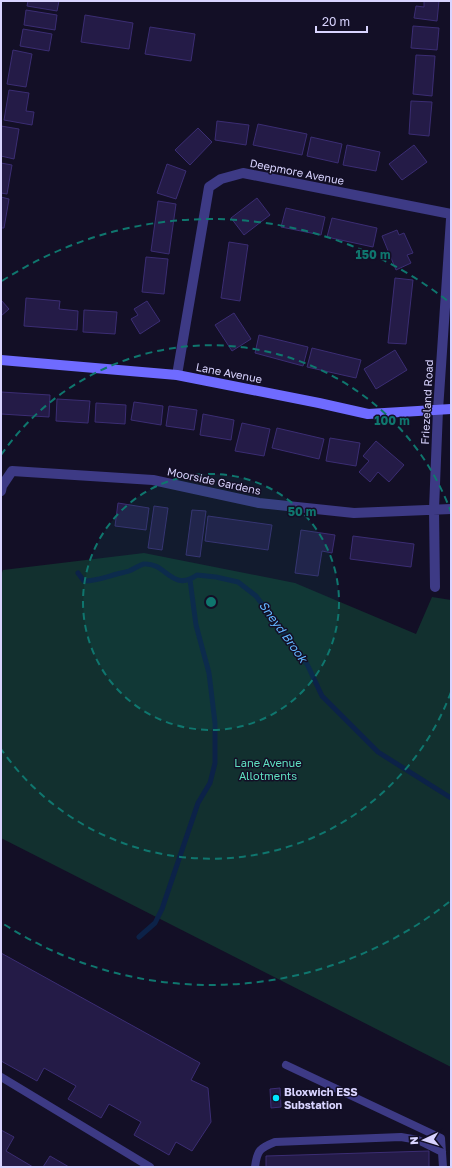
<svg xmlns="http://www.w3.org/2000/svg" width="452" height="1168" font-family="'Golos Text',sans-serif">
	<rect width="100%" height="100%" fill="#130f26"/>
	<path fill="#12302f" d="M144,553L295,583L416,634L432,597L451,600V1067L1,838V575L3,570Z"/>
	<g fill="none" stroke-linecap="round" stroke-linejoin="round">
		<path stroke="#0c2248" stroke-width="5" d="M78,573L84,581C96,581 106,577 117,574C121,573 126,572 129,571C134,569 139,565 144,564C166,562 172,593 197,575L216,577L238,582L256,596L307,664L322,696L378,752L451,798
			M139,937L155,923L162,909L198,803L210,783L215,763V723L209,673L196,625L190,580"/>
	</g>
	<path fill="#241b47" stroke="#3b2d73" d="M28,1H59L57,11L27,6Z
		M424,1H439L437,21L414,18L416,6L424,7Z
		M26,10L57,15L55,30L24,25Z
		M85,15L133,23L129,49L81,42Z
		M413,26L439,28L437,50L411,48Z
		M150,27L195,34L191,61L145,54Z
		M23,29L52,34L49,51L20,46Z
		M13,50L32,54L26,87L7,84Z
		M416,55L435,56L432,96L413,94Z
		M9,90L29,93L26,111L34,112L32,125L4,120Z
		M411,101L432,102L429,136L409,134Z
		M217,121L249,125L246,145L215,140Z
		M258,124L307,134L302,155L253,145Z
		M1,126L19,129L14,159L1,156Z
		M198,128L212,142L190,165L175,150Z
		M311,137L342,144L338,163L307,156Z
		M347,145L380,152L376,171L343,165Z
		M414,145L427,162L402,180L389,164Z
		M1,163L12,165L7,194L1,193Z
		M167,164L186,171L176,199L157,193Z
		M1,197L9,199L4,228H1Z
		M257,198L270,215L244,235L231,218Z
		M158,201L176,204L169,254L151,251Z
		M286,208L325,217L321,235L281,227Z
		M332,218L377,228L373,247L327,237Z
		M397,230L399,235L404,233L413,253L407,255L411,263L396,270L382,236Z
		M229,242L248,245L240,301L221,298Z
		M146,257L168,259L164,294L142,292Z
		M395,278L413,280L406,344L388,343Z
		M26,298L60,301L59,309L78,311L77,330L24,326Z
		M1,300L9,309L1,316Z
		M147,301L160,321L140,334L131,319L138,315L134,309Z
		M84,310L117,312L115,334L83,332Z
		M234,313L251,339L232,351L215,325Z
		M259,335L308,347L303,366L255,353Z
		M312,348L361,360L356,378L307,367Z
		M395,350L407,370L376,389L364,369Z
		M1,392L50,395L49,417L1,414Z
		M57,399L90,401L88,423L56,421Z
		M134,402L163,406L161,425L131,420Z
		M96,403L126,405L125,424L95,422Z
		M169,406L197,410L194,430L166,426Z
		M203,414L234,420L231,440L200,435Z
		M242,423L270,429L264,456L235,451Z
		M277,428L324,439L319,459L272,448Z
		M330,438L360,443L356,466L326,461Z
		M376,441L404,465L389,482L378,472L370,482L359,472L369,461L363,456Z
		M118,503L149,508L146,530L115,526Z
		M154,506L168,508L162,550L148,548Z
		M192,510L206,511L200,557L186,555Z
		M208,516L272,525L268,550L205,541Z
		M301,530L335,535L332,553L322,551L318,576L295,573Z
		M353,536L414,544L411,567L350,559Z
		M1,953L200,1063L191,1080L208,1088L211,1122L192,1151L176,1142L169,1155L134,1135L141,1122L109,1104L101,1118L68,1099L76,1086L44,1068L37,1081L1,1061Z
		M280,1088L281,1107L271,1108L270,1089Z
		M1,1130L14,1137L6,1151L33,1167H1Z
		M429,1151V1167H266V1156Z
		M50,1156L69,1167H43Z"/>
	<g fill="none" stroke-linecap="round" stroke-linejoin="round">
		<path stroke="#3d3a85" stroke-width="8" d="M286,1065L441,1138L443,1167
			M1,1077L150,1167
			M255,1167C257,1150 260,1148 275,1142L401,1137L418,1140L442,1152"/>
		<path stroke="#3d3a85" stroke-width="10" d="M177,375L209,187L221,179L243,173L451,214
			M1,491L2,486L12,471L153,480L259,503L354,513L451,509
			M435,587L434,509L438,410L451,219"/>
		<path stroke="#6f6bff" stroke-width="10" d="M1,360L177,375L319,403L368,414L451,409"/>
	</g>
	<circle cx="211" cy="602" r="128" fill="#0f766e" fill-opacity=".12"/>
	<g fill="none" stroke="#0f766e" stroke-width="2" stroke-dasharray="7 5">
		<circle cx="211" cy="602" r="128"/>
		<path d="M451 692A256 256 0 0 1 1 749M1 455A256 256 0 0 1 451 512"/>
		<path d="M449 902A383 383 0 0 1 2 923M2 281A383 383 0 0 1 449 302"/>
	</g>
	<circle fill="#00e5ff" stroke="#130f26" stroke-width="1.5" cx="276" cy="1098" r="4"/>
	<g text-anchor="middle" stroke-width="3" stroke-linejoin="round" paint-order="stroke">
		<g font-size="11" fill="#d9d4ff" stroke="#130f26">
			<text transform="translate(297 172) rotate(11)" y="4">Deepmore Avenue</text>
			<text transform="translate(229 373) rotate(11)" y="4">Lane Avenue</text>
			<text transform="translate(427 402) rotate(-87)" y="4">Friezeland Road</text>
			<text transform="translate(214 481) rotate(12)" y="4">Moorside Gardens</text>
		</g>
		<g font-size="11" fill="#5fe0c0" stroke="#130f26">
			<text x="268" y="767">Lane Avenue<tspan x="268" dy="13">Allotments</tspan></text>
		</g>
		<g font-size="11" font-weight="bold" fill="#d9d4ff" stroke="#130f26" text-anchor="start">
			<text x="284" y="1096">Bloxwich ESS<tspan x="284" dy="13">Substation</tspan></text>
		</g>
		<g font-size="12" font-style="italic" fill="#62b6ff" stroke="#130f26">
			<text transform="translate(283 632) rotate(54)" y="4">Sneyd Brook</text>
		</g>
	</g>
	<circle cx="211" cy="602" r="6" fill="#0f766e" stroke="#130f26" stroke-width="2"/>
	<g font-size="12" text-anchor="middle" font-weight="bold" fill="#0f766e" stroke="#130f26" stroke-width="3" stroke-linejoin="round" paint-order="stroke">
		<text x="373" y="259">150 m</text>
		<text x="392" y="425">100 m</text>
		<text x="302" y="516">50 m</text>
	</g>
	<rect width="452" height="1168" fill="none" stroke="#d9d4ff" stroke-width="4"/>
	<g transform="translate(424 1140) rotate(266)" stroke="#130f26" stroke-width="3" paint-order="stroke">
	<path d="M0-3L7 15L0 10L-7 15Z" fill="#d9d4ff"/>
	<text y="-6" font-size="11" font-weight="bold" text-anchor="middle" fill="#d9d4ff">N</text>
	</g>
	<path d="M316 26v6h51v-6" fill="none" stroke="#d9d4ff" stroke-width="2"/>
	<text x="322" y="26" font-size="12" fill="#d9d4ff" stroke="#130f26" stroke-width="3" paint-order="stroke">20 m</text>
</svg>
